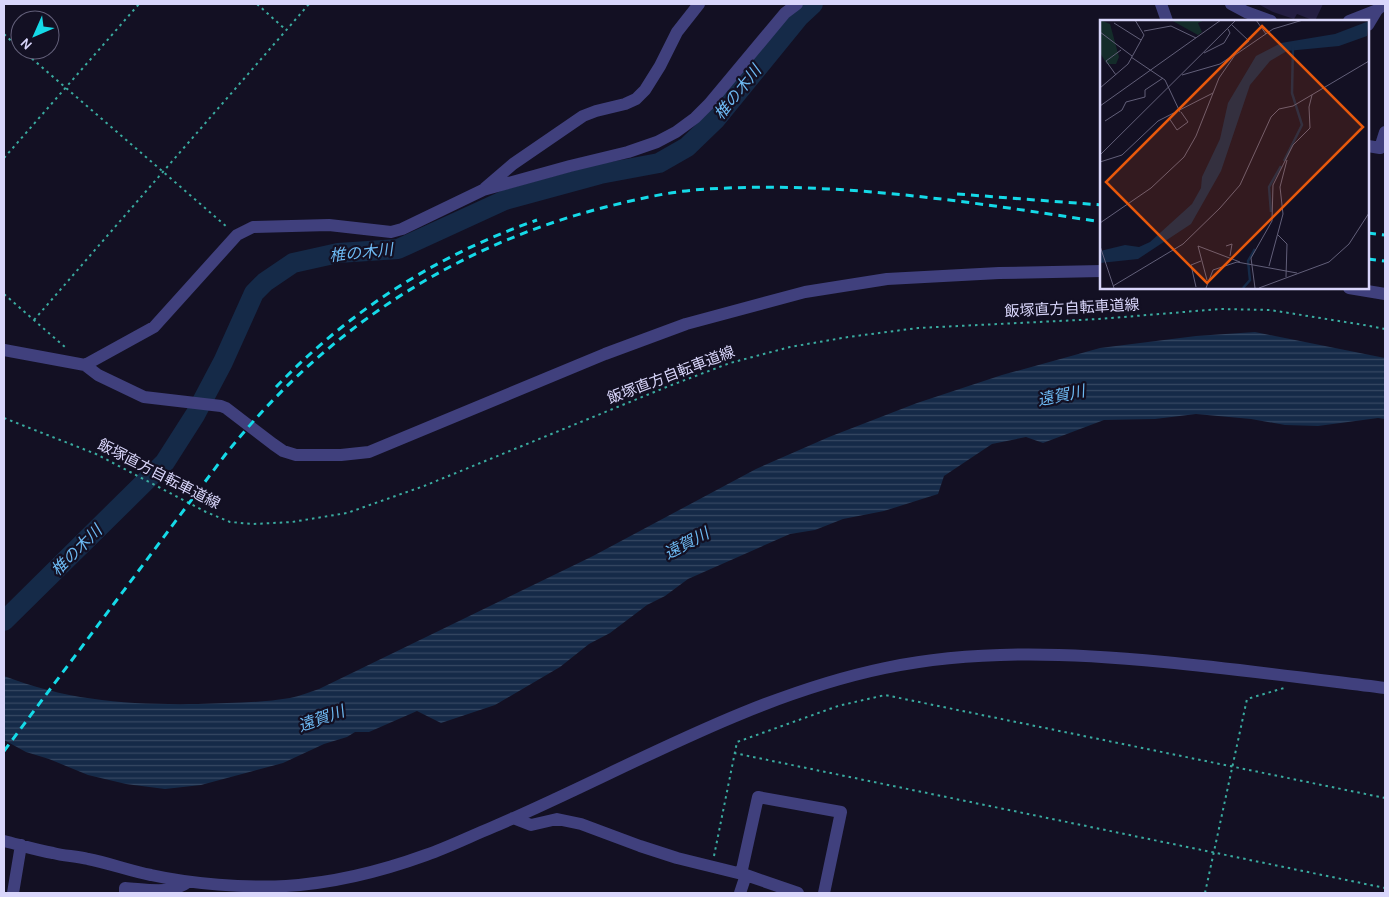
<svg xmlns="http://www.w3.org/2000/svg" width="1389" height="897" font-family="Karla,'Noto Sans JP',sans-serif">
	<defs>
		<pattern id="water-rules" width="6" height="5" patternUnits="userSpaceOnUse" patternTransform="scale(1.25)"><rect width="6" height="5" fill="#152a48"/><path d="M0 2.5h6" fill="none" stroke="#364863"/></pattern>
	</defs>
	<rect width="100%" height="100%" fill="#131023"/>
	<path fill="url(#water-rules)" d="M1255,332L1385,358V419L1378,418L1318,426L1285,425L1251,419L1196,414L1155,419L1104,420L1043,443L1026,437L992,444L944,476L938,494L884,511L843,519L815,530L790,534L688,579L665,596L647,605L610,633L589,644L560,667L495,705L441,723L417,711L369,732H355L347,737L324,744L283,763L201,785L165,789L126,784L88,775L49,759L26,752L4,740V676C69,701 129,705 198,704C229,703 259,703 290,698C300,696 309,692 319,689L593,556L756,469L829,437L917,403L1002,375L1100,348L1196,336Z"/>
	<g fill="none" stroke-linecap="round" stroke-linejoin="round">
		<path stroke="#152a48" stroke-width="20" d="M4,621L165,462L195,415L223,362L254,293L265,282L293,263L338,253L398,249L505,200L600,174L659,163L687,147L716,119L799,17L813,4"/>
	</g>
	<path fill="#241e42" d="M1258,4H1323L1315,21L1297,14L1294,19L1273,12Z"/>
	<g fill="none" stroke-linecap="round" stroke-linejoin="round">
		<path stroke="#3aaba0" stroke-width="2" stroke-dasharray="2.5 4" stroke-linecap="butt" d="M257,4L286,30
			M4,34L20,49
			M22,50L227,227
			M4,158L139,4
			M4,294L66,348
			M34,320L309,4
			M4,418L96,454L206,512L230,522L253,524L292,522L347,513L424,486L669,386L730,363L790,347L848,337L918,328L1099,319L1220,309L1270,310L1364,325L1385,329
			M734,753L1385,888
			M714,856L737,742L838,706L885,695L1385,798
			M1205,893L1247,699L1284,688"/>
		<path stroke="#40407d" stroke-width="12" d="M1161,4L1167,21
			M1231,4L1246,12L1271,21
			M1349,21L1377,10L1384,4
			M1368,25L1377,10
			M1368,146L1380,148L1385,132
			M485,188L513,164L583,116L596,111L625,104L636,99L645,90L660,66L677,32L699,4
			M1349,288L1385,294
			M4,350L85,365L98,375L144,397L221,406L226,408L273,444L283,451L296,455H341L369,452L605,354L686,324L805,292L887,279L999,273L1102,271
			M85,365L154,327L237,235L253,227L329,225L391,232L402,229L483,190L570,166L628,152L657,142L676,132L695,118L709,104L785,13L797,4
			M513,818L531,825L557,819L581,824L640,846L677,858L746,875L798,893
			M4,841C20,845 36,850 53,853C64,856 76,856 88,859C109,863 130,871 151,875C192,884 244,888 286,886C333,883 382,871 426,855C449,847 471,836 493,827C622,772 746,697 885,668C977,649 1071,653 1164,662C1238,669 1312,679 1385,688
			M741,874L758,797L841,812L824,893
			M13,893L21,845
			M125,893V888C145,889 171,895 188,882
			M740,893L746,875"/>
		<path stroke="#15dae8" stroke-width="3" stroke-dasharray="8 6" stroke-linecap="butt" d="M957,194L1102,205
			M1368,233L1385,235
			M1368,259L1385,261
			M276,387C349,311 437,255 537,220
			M4,751L225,455C321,334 448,249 598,209C633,200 670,191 707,189C839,181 971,202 1102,222"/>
	</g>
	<g text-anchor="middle" stroke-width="4.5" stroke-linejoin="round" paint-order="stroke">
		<g font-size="15" fill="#d9d6fb" stroke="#131023">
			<text transform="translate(1072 308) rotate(-3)" y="5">飯塚直方自転車道線</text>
			<text transform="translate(671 375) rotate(-21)" y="5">飯塚直方自転車道線</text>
			<text transform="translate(159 474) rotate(27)" y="5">飯塚直方自転車道線</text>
		</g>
		<g font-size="16" font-style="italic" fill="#6db9f2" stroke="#131023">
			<text transform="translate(737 92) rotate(-51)" y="6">椎の木川</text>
			<text transform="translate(361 252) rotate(-6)" y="6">椎の木川</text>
			<text transform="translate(1061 395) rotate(-12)" y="6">遠賀川</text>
			<text transform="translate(686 543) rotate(-28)" y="6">遠賀川</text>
			<text transform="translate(76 550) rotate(-45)" y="6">椎の木川</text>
			<text transform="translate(321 718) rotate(-20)" y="6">遠賀川</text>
		</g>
	</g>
	<g transform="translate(1100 20)">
		<rect width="269" height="269" fill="#131023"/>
		<path d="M71,0H105L98,3L102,12L98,15Z" fill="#142c2a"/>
		<path d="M0,0L10,4L19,37L16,44H7L0,33Z" fill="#142c2a"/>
		<path d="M269,1L267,16L239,26L187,31L170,41L150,65L121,151L91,204L38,239L0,243V231L25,225L39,227L50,222L92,184L101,168L102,157L120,119L128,83L156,36L181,23L235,14Z" fill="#152a48"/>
		<path fill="none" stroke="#152a48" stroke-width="2.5" d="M184,141L202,105L192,73L193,26M171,192L169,167L181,146M143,268L150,260L148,241L155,229"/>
		<path fill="none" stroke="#625f79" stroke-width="1" d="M156,0L166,14M14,3L41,20M132,5L149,21L143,26M44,11L71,6L96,18M0,12L32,36M104,33L124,23L130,13L128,9M31,37L65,60L80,92M16,55L6,41L21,30M82,55L120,44L132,36M0,68L28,44L44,15L35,0M0,86L121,0M69,98L77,110L88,102L81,92M5,101L22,90L26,82L45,77V70L63,58M0,135L136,0M0,142L22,135L58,101L113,73M0,203L51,168L84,137L96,116L119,58L135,35L173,9L203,0M178,215L187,224L186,257M0,226L14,268M126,226L132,224L130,236M169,246L183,194L180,167L187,140M107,260L98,226L140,242M13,266L83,224L120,188L140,165L171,97L179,89L193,86L269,41M96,267L91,245L101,241M106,268L113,250L137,242L197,253M155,268L151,238L172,201L173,165L193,125L210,108L209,87L212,75M159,268L229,242L249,224L269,193"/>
		<path fill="#e8590c" fill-opacity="0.15" stroke="#e8590c" stroke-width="2.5" d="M162,6L263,107L107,263L6,162Z"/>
		<rect width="269" height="269" fill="none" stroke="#d9d6fb" stroke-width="2.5"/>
	</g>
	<rect width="1389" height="897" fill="none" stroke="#d9d6fb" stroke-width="10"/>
	<g transform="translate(35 35) rotate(225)"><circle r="24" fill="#131023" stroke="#625f79"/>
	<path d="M0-4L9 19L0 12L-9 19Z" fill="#15dae8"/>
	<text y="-8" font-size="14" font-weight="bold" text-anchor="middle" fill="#d9d6fb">N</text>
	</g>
</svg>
